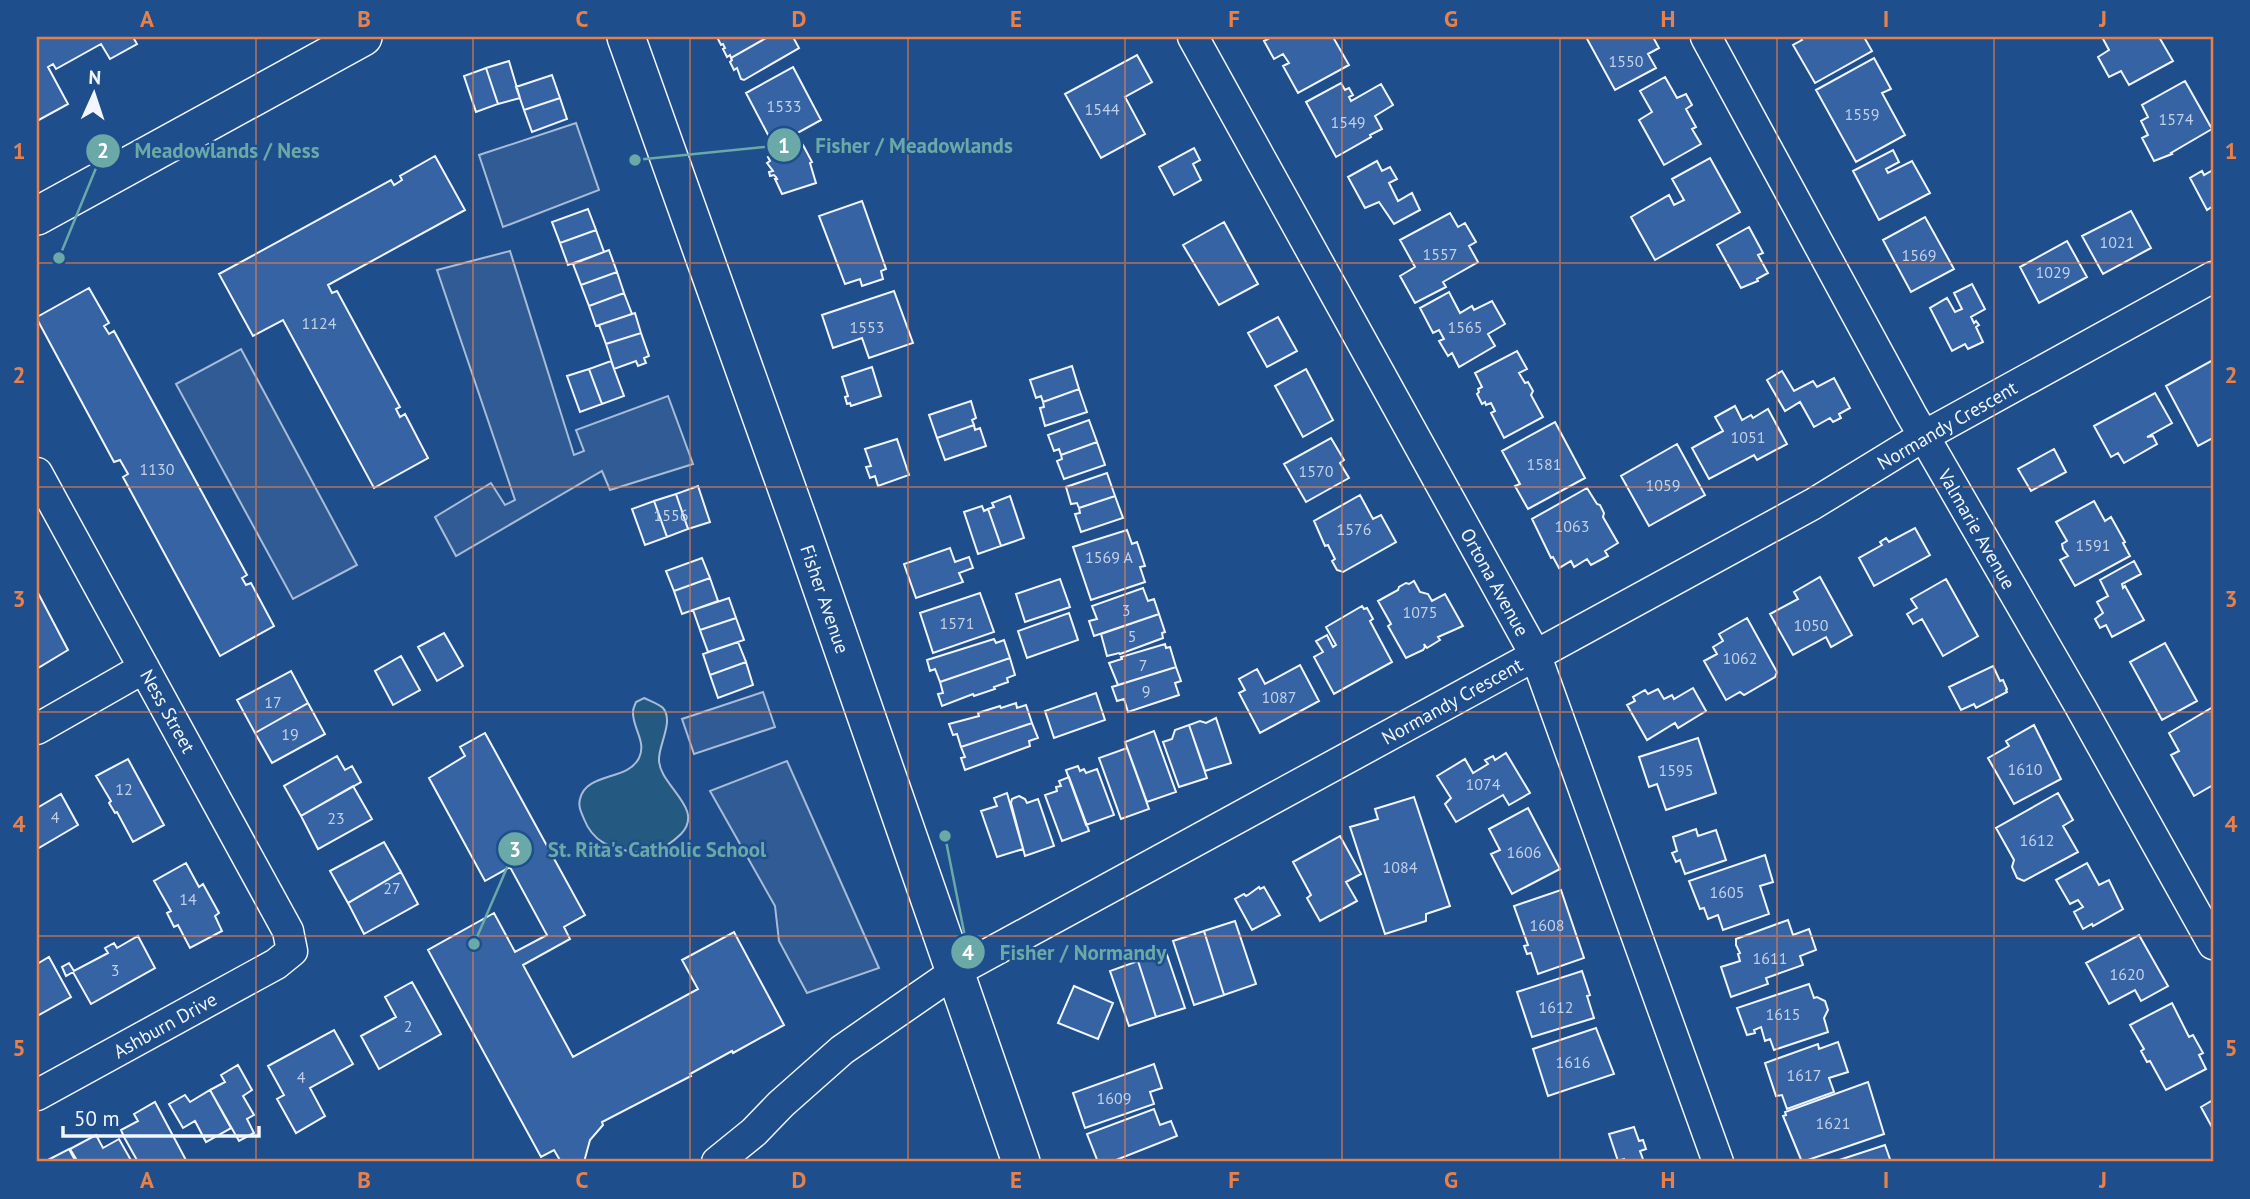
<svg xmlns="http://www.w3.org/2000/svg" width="2250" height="1199" font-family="'PT Sans',sans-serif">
	<rect width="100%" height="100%" fill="#1f4e8c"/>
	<path fill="#245a82" stroke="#a8bbd7" stroke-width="2" d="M644,698C650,701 659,704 663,708C674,721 659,744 659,759C658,785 706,808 681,834C673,842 660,851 649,853C644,855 639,853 633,852C610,848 593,842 584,819C581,812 578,806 580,799C586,772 628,781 639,758C647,742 632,727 633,712C633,708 635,705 636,702Z"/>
	<path fill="#305b95" stroke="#a8bbd7" stroke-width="2" d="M576,123L599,190L503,227L479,155Z
		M510,251L574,455L584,451L576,430L668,396L693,464L610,490L602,471L456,556L435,517L491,483L505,505L515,500L437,270Z
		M241,349L357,565L293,599L176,384Z
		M763,692L775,727L694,754L682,719Z
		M787,761L879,968L807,993L779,941L775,906L710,791Z"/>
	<path fill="#3563a3" stroke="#f2f6ff" stroke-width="2" d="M37,37H133L137,44L110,59L101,44L56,69L53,64L48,67L68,104L37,121Z
		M719,37H768L731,58L730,55L727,57L723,49L725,48L723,44L721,45L718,39Z
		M768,37H793L799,48L744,80L741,79L737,68L734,70L730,62L732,60L731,58Z
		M1272,37H1333L1349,65L1298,93L1283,66L1289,63L1283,54L1274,59L1264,41Z
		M1586,37H1653L1659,48L1648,54L1656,68L1615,90Z
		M1800,37H1864L1872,51L1815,83L1793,45L1802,40Z
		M2102,37H2159L2173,61L2129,85L2121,71L2109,77L2098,57L2109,50Z
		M1137,55L1152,82L1125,97L1145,134L1101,158L1065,94Z
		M1874,58L1891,89L1882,93L1905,135L1856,162L1816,90Z
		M509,61L520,98L498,104L486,68Z
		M793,67L821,120L774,146L746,93Z
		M486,68L498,104L476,112L464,76Z
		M552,75L560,98L524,110L516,87Z
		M1665,77L1677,98L1686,94L1692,105L1686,109L1696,127L1692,129L1701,144L1664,165L1639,120L1652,112L1640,91Z
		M2185,81L2212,129L2171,153L2172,154L2154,161L2142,138L2148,135L2141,121L2148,117L2142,105Z
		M1341,83L1345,90L1349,88L1353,95L1349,97L1351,101L1381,84L1393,105L1375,116L1382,129L1370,135L1371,137L1336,157L1306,102Z
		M560,98L567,119L532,132L524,110Z
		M803,145L812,162L810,163L816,183L782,194L775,179H777L776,177L774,175L770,176L769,172L773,171L767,163L770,161L768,157Z
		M1194,148L1200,160L1193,164L1201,180L1174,195L1159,167Z
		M1893,150L1899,162L1886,169L1888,173L1912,161L1930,193L1879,220L1853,171Z
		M435,156L465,210L328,285L332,293L337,291L400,407L396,409L400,417L405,414L428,458L374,488L283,320L253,336L219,274L391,180L394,185L402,180L400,176Z
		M1710,158L1740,212L1655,260L1631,217L1669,195L1674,205L1684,200L1672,179Z
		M1377,161L1382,171L1390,167L1397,179L1389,183L1398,201L1412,193L1420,210L1394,224L1379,202L1365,208L1348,177Z
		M2213,170V206L2207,210L2190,178L2202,171L2204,175Z
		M862,201L886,269L881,271L883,279L862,286L860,279L845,284L819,216Z
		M588,209L596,230L560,243L552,222Z
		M2131,211L2151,248L2103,274L2082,236Z
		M1450,213L1458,227L1465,223L1476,242L1469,246L1478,262L1443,282L1446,287L1415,303L1400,276L1415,267L1400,240Z
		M1925,217L1954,269L1911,292L1883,240Z
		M1224,222L1258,284L1219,305L1183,245Z
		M1749,227L1763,253L1758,255L1768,273L1757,279L1758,281L1741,288L1717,245Z
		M596,230L604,252L568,265L560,243Z
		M2067,241L2087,277L2039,303L2020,267Z
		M609,250L617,272L581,285L573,264Z
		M617,272L624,293L589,306L581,285Z
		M1972,284L1985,309L1971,317L1974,323L1976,321L1979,325L1976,327L1983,342L1968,349L1965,344L1952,351L1930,308L1947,298L1955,312L1962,309L1954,293Z
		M89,288L109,323L104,326L109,334L114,331L247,575L242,578L246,585L251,583L274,626L220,656L123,477L128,474L120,460L114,462L37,319V317Z
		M894,291L913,343L869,358L862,338L833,348L822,315Z
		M1449,292L1460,313L1472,306L1474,310L1492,301L1505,324L1488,334L1495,346L1459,367L1452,353L1448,356L1439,341L1444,339L1439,330L1433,333L1420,308Z
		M624,293L632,314L596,326L589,306Z
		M635,313L641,333L606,344L599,325Z
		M1278,317L1297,351L1267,367L1248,333Z
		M641,333L649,356L644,358L646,363L638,366L636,361L614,369L606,344Z
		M1517,351L1527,369L1519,373L1525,383L1528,382L1533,391L1531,395L1543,417L1504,438L1491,413L1495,411L1491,403L1486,405L1485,402L1482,404L1477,394L1479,392L1478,389L1482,387L1475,373Z
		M2213,360V438L2198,446L2166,386Z
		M611,361L624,396L602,404L589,369Z
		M1072,366L1079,389L1043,402L1041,396L1036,398L1030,380Z
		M872,367L881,396L851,406L850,403L847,404L845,397L848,396L842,377Z
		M589,369L602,404L580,412L567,376Z
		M1306,369L1333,420L1303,437L1275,386Z
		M1782,371L1794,391L1813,381L1817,387L1834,378L1850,408L1839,414L1841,418L1833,422L1830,418L1814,427L1800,402L1785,411L1767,380Z
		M1079,389L1087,412L1045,426L1040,408L1044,407L1043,402Z
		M2155,393L2172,423L2147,437L2153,436L2157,444L2124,463L2118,453L2111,457L2094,426Z
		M971,401L976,418L972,420L974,425L937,438L929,415Z
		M1735,406L1742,420L1751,415L1753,418L1768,409L1787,444L1757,460L1754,455L1709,479L1692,448L1723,431L1715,417Z
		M1089,420L1097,442L1061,455L1059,449L1054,451L1048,435Z
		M1555,422L1585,478L1528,509L1515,486L1520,484L1502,451Z
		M974,425L975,430L980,428L986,446L945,460L937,438Z
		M1331,438L1344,460L1340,463L1349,478L1306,502L1284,464Z
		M897,439L909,475L878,486L875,476L870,478L866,467L871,466L865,449Z
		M1097,442L1105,465L1064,479L1057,461L1062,459L1061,455Z
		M1677,444L1705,495L1649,526L1621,476Z
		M2054,449L2066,472L2031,491L2018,469Z
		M1107,473L1115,496L1079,508L1077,503L1071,504L1066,487Z
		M698,486L710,522L688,529L676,494Z
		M1587,488L1597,504L1600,505L1604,513L1603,517L1618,543L1605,551L1608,556L1591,565L1587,559L1574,567L1571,561L1559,568L1553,557L1551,558L1532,519Z
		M676,494L688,529L667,537L654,501Z
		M1360,495L1373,519L1381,515L1396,542L1343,572L1337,570L1332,561L1335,559L1328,545L1325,546L1314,521Z
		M1010,496L1024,538L1001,546L988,509L994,507L992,503Z
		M1115,496L1123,518L1081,532L1075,514L1080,513L1079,508Z
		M654,501L667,537L645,545L632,509Z
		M2094,501L2105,521L2111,517L2125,542L2123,543L2130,556L2075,586L2060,560L2068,556L2063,549L2062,544L2067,541L2056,522Z
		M982,506L984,511L988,509L1001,546L978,554L964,512Z
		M1915,528L1930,555L1874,586L1859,558L1882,545L1880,542L1886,538L1889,542Z
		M1127,530L1132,544L1137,542L1145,566L1140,567L1145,582L1091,600L1073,547Z
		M950,548L955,562L969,557L973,568L959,573L963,582L916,598L904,564Z
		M702,558L710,578L674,591L666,571Z
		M2134,561L2141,574L2122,584L2123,588L2125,586L2144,620L2112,637L2106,625L2100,628L2095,619L2103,613L2097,602L2108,596L2100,580Z
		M1820,577L1852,635L1831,647L1826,637L1793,655L1770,614L1798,599L1794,592Z
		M710,578L718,601L682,614L674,591Z
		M1060,579L1070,607L1025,622L1016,594Z
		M1946,579L1978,636L1943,656L1922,619L1913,624L1907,614L1917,608L1911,599Z
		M1414,581L1420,592L1428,594L1432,601L1445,594L1463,626L1438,637L1440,640L1427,648L1424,644L1425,647L1423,650L1406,658L1388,626L1391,624L1378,601L1398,590L1399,587L1406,583L1409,584Z
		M1143,588L1148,601L1154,599L1159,614L1094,636L1089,621L1097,619L1092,606Z
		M37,591L68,650L38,668L37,666Z
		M980,593L994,632L933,653L920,613Z
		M729,598L736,618L700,630L693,610Z
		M1362,606L1364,609L1367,608L1373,619L1370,621L1392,662L1334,694L1314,657L1323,652L1316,641L1327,635L1333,647L1336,645L1326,627Z
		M1069,613L1078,640L1027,658L1018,631Z
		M1159,614L1165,632L1162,633L1163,638L1120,654L1119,653L1107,656L1101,634Z
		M736,618L744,640L708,652L700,630Z
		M1747,618L1777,672L1775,677L1744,695L1740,692L1726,700L1704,661L1717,654L1713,647L1723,641L1719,634Z
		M444,633L463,666L437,681L418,647Z
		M994,639L996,643L1004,640L1010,658L940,682L935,669L930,671L927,660Z
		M738,642L746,662L710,675L703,654Z
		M2165,643L2197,701L2162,720L2130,662Z
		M1165,644L1166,648L1170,647L1176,667L1118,685L1109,663L1122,659L1121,657Z
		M401,656L420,690L393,705L375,671Z
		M1010,658L1015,675L1007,678L1008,682L994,687L995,689L974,696L973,694L942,706L938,694L943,693L940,682Z
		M746,662L753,685L718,698L710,675Z
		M1300,665L1319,701L1260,733L1239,693L1245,690L1239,679L1257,669L1265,684Z
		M1993,666L2000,681L2003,680L2007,689L2006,690L2007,692L1976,708L1974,704L1961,710L1949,687Z
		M1176,667L1181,681L1175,683L1179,695L1128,712L1124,699L1117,701L1112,687Z
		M291,671L308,703L255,733L237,700Z
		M1693,688L1706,711L1678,728L1675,723L1647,740L1627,705L1635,701L1633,697L1645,690L1648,694L1658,689L1664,699L1672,695L1674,699Z
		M1096,693L1105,720L1054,738L1045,711Z
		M308,703L325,734L272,763L255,733Z
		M1016,703L1017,708L1026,705L1032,723L961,747L957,734L953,735L949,724L979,716L978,713L1000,706L1001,708Z
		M2213,707V785L2194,796L2171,755L2179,751L2169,733Z
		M1216,718L1231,763L1205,771L1189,725L1200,721L1206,723Z
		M1032,723L1038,738L1029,741L1030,746L965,770L961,758L965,757L961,747Z
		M1189,725L1207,778L1179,787L1163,742L1172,739L1175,730Z
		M2034,725L2061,779L2014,804L1988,758L2009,746L2006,741Z
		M1154,731L1176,792L1147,802L1125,742Z
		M485,733L585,915L564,927L570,939L523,965L573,1057L698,989L682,960L734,932L784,1025L733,1053L732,1051L690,1074L691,1076L602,1122L603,1125L590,1140L584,1162H561L554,1150L541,1157L428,950L494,913L515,952L547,935L510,867L485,881L429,778L465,756L460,747Z
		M1698,738L1716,793L1666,810L1657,784L1649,787L1639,757Z
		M1127,748L1149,809L1121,819L1099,758Z
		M1506,753L1530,793L1509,805L1503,795L1456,822L1445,804L1451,798L1437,776L1465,759L1473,773L1488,764L1485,760L1493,756L1495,760Z
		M337,756L345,770L352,766L361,782L301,816L284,786Z
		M128,759L164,825L133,842L117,812L115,813L109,803L111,801L96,776Z
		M1078,766L1080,771L1084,769L1086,773L1097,769L1114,815L1086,825L1066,770Z
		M1069,777L1089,831L1062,841L1045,795L1057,791L1056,787L1061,786L1059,781Z
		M353,786L372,819L318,849L301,816Z
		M1007,793L1023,849L997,857L981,811L997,806L994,798Z
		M2058,793L2073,820L2063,826L2078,852L2024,881L2017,878L2012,867L2014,860L1996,828Z
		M61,794L78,825L37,849V808Z
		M1019,796L1025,799L1027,803L1038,799L1054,846L1025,856L1011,803L1012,799Z
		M1414,797L1450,906L1426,914V921L1385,934L1350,827L1378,819L1375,809Z
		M1528,808L1560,869L1512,894L1491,854L1500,850L1489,829Z
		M1696,829L1698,836L1716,830L1726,860L1685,874L1680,860L1676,862L1672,853L1677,851L1673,837Z
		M1340,836L1361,874L1346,882L1357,901L1320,921L1307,898L1311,895L1293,862Z
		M384,842L401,872L348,903L330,871Z
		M1765,855L1773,882L1760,886L1769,914L1723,930L1718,915L1708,919L1704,908L1700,909L1689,881Z
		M186,863L199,887L203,884L219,913L215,916L222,931L190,948L178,925L174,927L167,913L171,911L154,881Z
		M2087,863L2099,885L2109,880L2123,909L2093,926L2092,924L2083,929L2074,912L2083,907L2078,900L2070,904L2056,880Z
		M401,872L418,904L364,934L348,903Z
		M1259,887L1260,889L1264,887L1280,915L1252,930L1235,899L1244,894L1246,896L1248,895Z
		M1561,890L1584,958L1538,974L1531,953L1527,954L1524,946L1528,945L1514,906Z
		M1788,920L1793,935L1809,929L1816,950L1800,956L1803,965L1766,978L1768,984L1731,997L1721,967L1740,961L1738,954L1740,953L1736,945V939Z
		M1235,921L1256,984L1224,995L1204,931Z
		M1204,931L1224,995L1194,1005L1173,941Z
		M2139,935L2168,986L2141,1001L2135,990L2109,1004L2086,963Z
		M138,936L155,968L91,1004L73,972L66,976L62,967L69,963L74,971L108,953L105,948L114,943L117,948Z
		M1166,952L1185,1008L1156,1017L1138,961Z
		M49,957L71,997L37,1016V964Z
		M1138,961L1156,1017L1129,1026L1110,971Z
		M1582,971L1590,995L1587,996L1594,1018L1532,1037L1517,992Z
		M412,982L441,1034L379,1069L361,1036L396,1017L385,997Z
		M1809,984L1814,998L1817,997L1825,1001L1828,1010L1824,1018L1828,1032L1774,1050L1770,1039L1765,1041L1761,1027L1754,1030L1755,1033L1747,1035L1737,1008Z
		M1074,986L1113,1003L1098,1039L1058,1023Z
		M2172,1003L2189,1037L2193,1035L2203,1053L2199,1055L2206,1069L2166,1090L2150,1061L2147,1062L2141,1051L2144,1049L2130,1025Z
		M1596,1028L1614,1074L1548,1096L1533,1049Z
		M334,1030L353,1064L310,1088L325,1116L296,1133L277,1099L284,1095L268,1066Z
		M1838,1042L1848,1072L1829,1078L1834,1092L1787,1109L1782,1095L1776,1096L1765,1063L1818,1044L1819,1049Z
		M1154,1064L1162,1088L1150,1092L1154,1104L1085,1128L1073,1093Z
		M238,1065L252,1090L243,1096L254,1115L247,1119L254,1133L239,1141L210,1090L225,1082L221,1075Z
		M1868,1082L1884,1134L1802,1162L1783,1116L1786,1115L1785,1112Z
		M210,1090L231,1128L206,1142L195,1121L183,1128L169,1104L185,1095L190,1102Z
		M2213,1100V1129L2201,1107Z
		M155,1102L187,1162H138L124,1137L121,1130L138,1121L134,1114Z
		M1154,1109L1160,1125L1171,1121L1177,1136L1111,1162H1098L1087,1134Z
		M1634,1127L1639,1141L1643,1140L1646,1149L1640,1151L1644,1162H1625L1624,1159L1618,1161L1609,1134Z
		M96,1135L103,1148L119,1139L132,1162H78L70,1149Z
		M1885,1145L1891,1162H1833Z
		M69,1149L76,1162H44Z"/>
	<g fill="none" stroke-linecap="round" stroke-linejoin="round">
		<defs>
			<path id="minor" d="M1193,37L1536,656L1718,1162
				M1706,37L1911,414L2080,706L2213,944
				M37,473L288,931L292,951L276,964L37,1095
				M37,729L144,668
				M717,1162L754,1132L781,1104L842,1050L955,972L1813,504L1924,436L2213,277"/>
			<path id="major" d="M626,37L802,531L1021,1162
				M37,216L363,37"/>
		</defs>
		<use href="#minor" stroke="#f2f6ff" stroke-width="33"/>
		<use href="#major" stroke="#f2f6ff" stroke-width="40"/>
		<use href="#minor" stroke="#1f4e8c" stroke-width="30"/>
		<use href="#major" stroke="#1f4e8c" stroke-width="37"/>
	</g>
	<path fill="none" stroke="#ea8049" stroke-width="2" stroke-opacity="0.55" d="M256,37V1162M473,37V1162M690,37V1162M908,37V1162M1125,37V1162M1342,37V1162M1560,37V1162M1777,37V1162M1994,37V1162M37,263H2213M37,487H2213M37,712H2213M37,936H2213"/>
	<g text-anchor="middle" stroke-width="5" stroke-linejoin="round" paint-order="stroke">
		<g font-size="16" fill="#c3d1e8">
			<text x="1626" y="67">1550</text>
			<text x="784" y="112">1533</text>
			<text x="1102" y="115">1544</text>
			<text x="1862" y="120">1559</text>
			<text x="2176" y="125">1574</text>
			<text x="1348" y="128">1549</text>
			<text x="2117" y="248">1021</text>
			<text x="1440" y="260">1557</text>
			<text x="1919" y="261">1569</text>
			<text x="2053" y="278">1029</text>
			<text x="319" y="329">1124</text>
			<text x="867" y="333">1553</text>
			<text x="1465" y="333">1565</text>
			<text x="1748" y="443">1051</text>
			<text x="1544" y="470">1581</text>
			<text x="157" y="475">1130</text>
			<text x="1316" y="477">1570</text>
			<text x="1663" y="491">1059</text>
			<text x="671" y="521">1556</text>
			<text x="1572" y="532">1063</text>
			<text x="1354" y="535">1576</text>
			<text x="2093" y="551">1591</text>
			<text x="1109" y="563">1569 A</text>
			<text x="1126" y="616">3</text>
			<text x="1420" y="618">1075</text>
			<text x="957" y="629">1571</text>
			<text x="1811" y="631">1050</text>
			<text x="1132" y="642">5</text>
			<text x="1740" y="664">1062</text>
			<text x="1143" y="671">7</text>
			<text x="1146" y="697">9</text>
			<text x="1279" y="703">1087</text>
			<text x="273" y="708">17</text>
			<text x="290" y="740">19</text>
			<text x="2025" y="775">1610</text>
			<text x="1676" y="776">1595</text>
			<text x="1483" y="790">1074</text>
			<text x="124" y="795">12</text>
			<text x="55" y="823">4</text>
			<text x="336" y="824">23</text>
			<text x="2037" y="846">1612</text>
			<text x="1524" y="858">1606</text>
			<text x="1400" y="873">1084</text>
			<text x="392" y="894">27</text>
			<text x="1727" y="898">1605</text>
			<text x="188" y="905">14</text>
			<text x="1547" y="931">1608</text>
			<text x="1770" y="964">1611</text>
			<text x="115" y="976">3</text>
			<text x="2127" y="980">1620</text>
			<text x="1556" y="1013">1612</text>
			<text x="1783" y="1020">1615</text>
			<text x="408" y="1032">2</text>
			<text x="1573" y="1068">1616</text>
			<text x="1804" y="1081">1617</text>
			<text x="301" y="1083">4</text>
			<text x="1114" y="1104">1609</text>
			<text x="1833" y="1129">1621</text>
		</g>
		<g font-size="19" fill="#f2f6ff" stroke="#1f4e8c">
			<text transform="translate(1947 425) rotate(-30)" y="7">Normandy Crescent</text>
			<text transform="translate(1977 529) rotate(60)" y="7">Valmarie Avenue</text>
			<text transform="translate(1495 582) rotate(61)" y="7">Ortona Avenue</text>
			<text transform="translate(825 599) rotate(71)" y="7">Fisher Avenue</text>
			<text transform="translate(1452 701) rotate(-29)" y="7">Normandy Crescent</text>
			<text transform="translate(168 711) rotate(61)" y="7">Ness Street</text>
			<text transform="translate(165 1025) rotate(-29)" y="7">Ashburn Drive</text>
		</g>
	</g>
	<path fill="none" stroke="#6aa9a8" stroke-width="2.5" d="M635 160L784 145M59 258L103 151M474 944L515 849M945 836L968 952"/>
	<g fill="#6aa9a8" stroke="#1f4e8c" stroke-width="2.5">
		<circle cx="635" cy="160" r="7"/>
		<circle cx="59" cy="258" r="7"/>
		<circle cx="474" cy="944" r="7"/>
		<circle cx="945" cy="836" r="7"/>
		<circle cx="784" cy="145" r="18"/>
		<circle cx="103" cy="151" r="18"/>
		<circle cx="515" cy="849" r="18"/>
		<circle cx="968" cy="952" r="18"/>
	</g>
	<g font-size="21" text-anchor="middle" font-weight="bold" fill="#fff">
		<text x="784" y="153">1</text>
		<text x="103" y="158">2</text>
		<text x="515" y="857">3</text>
		<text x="968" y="960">4</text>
	</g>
	<g font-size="21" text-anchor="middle" font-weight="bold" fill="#6aa9a8" stroke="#1f4e8c" stroke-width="5" stroke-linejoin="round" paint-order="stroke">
		<text x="914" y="153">Fisher / Meadowlands</text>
		<text x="227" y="158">Meadowlands / Ness</text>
		<text x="657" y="857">St. Rita's Catholic School</text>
		<text x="1083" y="960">Fisher / Normandy</text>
	</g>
	<rect width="2250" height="1199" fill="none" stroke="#1f4e8c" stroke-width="77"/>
	<g transform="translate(94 94) rotate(3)" stroke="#1f4e8c" stroke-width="5" paint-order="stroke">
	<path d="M0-5L12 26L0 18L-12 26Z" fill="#f2f6ff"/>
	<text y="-10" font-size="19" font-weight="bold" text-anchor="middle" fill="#f2f6ff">N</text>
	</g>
	<path d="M63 1126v10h196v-10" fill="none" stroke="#f2f6ff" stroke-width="3.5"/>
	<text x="74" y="1126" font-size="21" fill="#f2f6ff" stroke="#1f4e8c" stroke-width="5" paint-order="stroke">50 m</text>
	<rect x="38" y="38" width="2174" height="1122" fill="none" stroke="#ea8049" stroke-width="2.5"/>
	<g font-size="23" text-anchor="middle" font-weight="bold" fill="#ea8049">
		<text x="147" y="27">A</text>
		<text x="364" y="27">B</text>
		<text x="582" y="27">C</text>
		<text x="799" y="27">D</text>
		<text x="1016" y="27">E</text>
		<text x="1234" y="27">F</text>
		<text x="1451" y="27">G</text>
		<text x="1668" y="27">H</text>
		<text x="1886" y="27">I</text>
		<text x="2103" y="27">J</text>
		<text x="19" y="159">1</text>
		<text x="2231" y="159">1</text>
		<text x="19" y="383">2</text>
		<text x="2231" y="383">2</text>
		<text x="19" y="607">3</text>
		<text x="2231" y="607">3</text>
		<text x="19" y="832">4</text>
		<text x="2231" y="832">4</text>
		<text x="19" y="1056">5</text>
		<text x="2231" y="1056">5</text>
		<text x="147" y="1188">A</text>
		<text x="364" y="1188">B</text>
		<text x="582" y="1188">C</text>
		<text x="799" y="1188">D</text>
		<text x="1016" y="1188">E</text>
		<text x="1234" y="1188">F</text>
		<text x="1451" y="1188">G</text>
		<text x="1668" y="1188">H</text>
		<text x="1886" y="1188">I</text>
		<text x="2103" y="1188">J</text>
	</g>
</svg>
